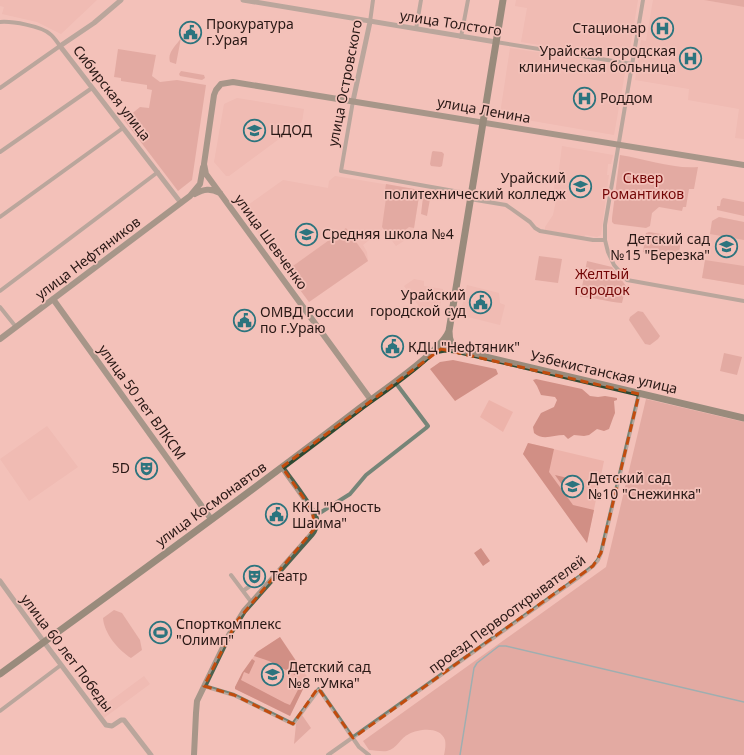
<svg xmlns="http://www.w3.org/2000/svg" width="744" height="755" font-family="'Noto Sans',sans-serif">
	<rect width="100%" height="100%" fill="#f3c1b9"/>
	<path fill="#edb3aa" d="M0,0H97L61,34L37,22L2,14L4,7L0,6Z
		M516,0H638L629,55L623,59L521,42L527,8L515,6Z
		M653,0H704L744,7V139L735,138L739,109L688,100L689,89L635,80L641,40L646,41Z
		M510,48L622,65L625,73L614,135L503,116L500,114Z
		M237,98L304,109L302,122L229,176H226L214,162L224,104Z
		M562,146L613,155L611,164H608L607,175H609L601,235L597,237L585,235L584,237L545,230V227L553,215L557,196L553,195L555,179L558,177Z
		M335,176L420,190L413,235L396,246L383,229L363,245L367,252L368,261L309,302L241,210L283,180L328,188L329,181Z
		M719,217L744,222V285L702,278L712,221Z
		M414,279L424,281V286L443,289L438,318L426,316L404,286Z
		M467,285L499,293L500,303L505,305L500,325L460,315Z
		M489,400L513,412L503,432L480,417Z
		M47,426L78,467L29,501L0,459Z
		M528,443L604,461L587,543L523,454Z
		M280,637L308,678L290,716L235,689V687L242,673L257,652Z
		M144,676L150,684L104,718L98,710Z"/>
	<path fill="#d18f85" d="M704,0H744V7Z
		M181,38L176,64L170,62C167,52 176,46 181,38Z
		M118,49L156,55L152,76L160,82L177,80L206,85L192,180L178,191L124,120L140,107L149,108L152,90L147,89V85L121,81V78L114,77Z
		M181,71L204,75L205,78L202,80L180,76L179,74Z
		M433,151L442,152L444,154L442,166L440,167L431,166L430,164L432,152Z
		M620,155C646,159 672,169 698,167L694,189H689L686,207H683L682,211L659,207L652,213L650,226L646,228L614,224L612,222V218Z
		M386,184L420,190L414,228L409,227L392,240L382,227L387,191L385,190Z
		M423,197L430,199L427,216L421,214Z
		M723,198L744,202V216L717,210V206H720L721,200Z
		M719,217L744,222V240L710,234L712,221Z
		M346,228L364,253L368,261L309,302L286,271Z
		M649,232L673,236L677,233L682,236L678,258L676,260L666,259L665,256L643,252L646,233Z
		M539,256L562,259L558,283L535,280Z
		M705,260L744,266V285L702,278Z
		M587,261L612,267L626,286L622,303C608,302 595,297 580,297Z
		M638,311L643,312L660,336L658,339L650,345L645,344L629,320L630,317Z
		M724,353L742,357L737,375L720,371Z
		M453,360L496,369L498,374L455,401L430,369L440,362Z
		M536,379L582,389L590,396L598,397L605,396L617,398V400L614,401L615,413L613,418L609,429L604,431L597,429L589,435L584,436L574,435L568,439L564,435C553,435 543,441 534,433L533,427L541,413L554,407L557,400L555,397L541,395L537,386L533,380Z
		M646,399L744,422V755H444C445,750 446,745 445,740C440,726 419,729 409,734C400,738 397,749 387,751C382,752 374,750 369,750L363,741L606,567Z
		M528,443L554,449L549,472L573,505L594,510L587,543L523,454Z
		M555,475L572,479L569,495Z
		M481,548L490,561L483,566L474,553Z
		M114,610L122,613L140,640L142,650L131,658C118,650 104,633 103,618Z
		M280,637L302,670L295,675L269,661L254,656L257,652Z
		M252,659L255,661L249,674L244,672L241,680L285,703L290,705L301,684L305,685L290,716L235,689V687L242,673Z
		M302,715L311,728L294,744L296,724Z"/>
	<g fill="none" stroke-linecap="round" stroke-linejoin="round">
		<path stroke="#3a97a4" stroke-width="1.5" d="M460,755L474,668L477,663L499,646H506L744,702"/>
		<path stroke="#768578" stroke-width="4" d="M643,0L605,225V240L608,252L614,265L627,280L744,301
			M0,22C12,21 41,26 50,34C54,37 57,42 60,46L0,88
			M370,22L373,0
			M416,29L421,0
			M461,37L468,0
			M496,42L632,64
			M353,101L341,171L471,194
			M0,152L92,88
			M470,199L506,205L530,222L535,228L540,231L593,240H605
			M0,217L123,128
			M0,291L158,172
			M0,307L16,327
			M315,516L350,494L366,475L426,428L428,426L395,382
			M231,575L252,603
			M243,591L257,581
			M204,686L234,695L293,724L319,689L359,747L369,755
			M0,711L61,665
			M328,755L579,577L593,566L598,560L601,553L639,394"/>
		<path stroke="#768578" stroke-width="5" d="M121,0L94,23L60,46L181,203
			M243,0L496,42
			M353,101L370,22
			M0,581L44,642L106,725L112,726L121,720H124L151,755"/>
		<path stroke="#4c624f" stroke-width="6" d="M195,194C204,189 210,188 220,193
			M53,299L211,519
			M0,339L190,196L200,184L203,167
			M371,400L206,174L204,164L214,95L216,90L221,84L233,82L744,165
			M194,755L196,713L197,701L229,635L244,611L312,534C315,530 317,525 316,519C314,509 289,478 282,467"/>
		<path stroke="#2e4932" stroke-width="7" d="M434,351L445,349L456,350L744,418
			M459,351C451,346 449,340 449,331L503,0
			M0,674C121,586 242,499 360,408C380,393 441,352 449,331"/>
	</g>
	<path d="M0 0H744V755H0ZM441,349L639,394L601,553L593,566L353,738L318,688L293,724L234,695L204,686L237,621L315,528L312,510L282,467Z" fill="#f3c1b9" fill-opacity=".55" fill-rule="evenodd"/>
	<path fill="none" stroke="#c24c0e" stroke-width="3" stroke-dasharray="8 5" stroke-linejoin="round" d="M441,349L639,394L601,553L593,566L353,738L318,688L293,724L234,695L204,686L237,621L315,528L312,510L282,467Z"/>
	<defs>
		<symbol id="hospital-ring" viewBox="-11 -11 22 22"><circle r="9.5" fill="#f3c1b9" stroke="#2c747e" stroke-width="1.5"/><path d="M-5-5h3v3.5h4V-5h3V5h-3V1.5h-4V5h-3Z" fill="#2c747e"/></symbol>
		<symbol id="civic-ring" viewBox="-11 -11 22 22"><circle r="9.5" fill="#f3c1b9" stroke="#2c747e" stroke-width="1.5"/><path d="M-.6-6.5H3V-4.5H.6V-3L4-1V1h2V6H-6V1h2V-1L-.6-3ZM-1.2 2.5V6h2.4V2.5Z" fill="#2c747e"/></symbol>
		<symbol id="school-ring" viewBox="-11 -11 22 22"><circle r="9.5" fill="#f3c1b9" stroke="#2c747e" stroke-width="1.5"/><path d="M0-5L7-2L0 1L-7-2ZM-4 1L0 2.5L4 1V4Q0 6-4 4Z" fill="#2c747e"/></symbol>
		<symbol id="university-ring" viewBox="-11 -11 22 22"><circle r="9.5" fill="#f3c1b9" stroke="#2c747e" stroke-width="1.5"/><path d="M0-5L7-2L0 1L-7-2ZM-4 1L0 2.5L4 1V4Q0 6-4 4Z" fill="#2c747e"/></symbol>
		<symbol id="theatre-ring" viewBox="-11 -11 22 22"><circle r="9.5" fill="#f3c1b9" stroke="#2c747e" stroke-width="1.5"/><path d="M-5-5.5Q0-4 5-5.5V0Q5 5 0 6Q-5 5-5 0ZM-3.3-2.5H-1v1.5H-3.3ZM1-2.5H3.3v1.5H1ZM-2.8 1Q0 5.5 2.8 1Z" fill="#2c747e"/></symbol>
		<symbol id="stadium-ring" viewBox="-11 -11 22 22"><circle r="9.5" fill="#f3c1b9" stroke="#2c747e" stroke-width="1.5"/><path d="M0-5a6.5 5 0 1 0 0 10a6.5 5 0 1 0 0-10ZM-3.5-1.8h7v3.6h-7Z" fill="#2c747e"/></symbol>
	</defs>
	<g fill-rule="evenodd">
		<use href="#hospital-ring" x="650" y="16" width="25" height="25"/>
		<use href="#civic-ring" x="178" y="20" width="25" height="25"/>
		<use href="#hospital-ring" x="678" y="46" width="25" height="25"/>
		<use href="#hospital-ring" x="572" y="86" width="25" height="25"/>
		<use href="#school-ring" x="242" y="118" width="25" height="25"/>
		<use href="#university-ring" x="568" y="174" width="25" height="25"/>
		<use href="#school-ring" x="294" y="222" width="25" height="25"/>
		<use href="#school-ring" x="714" y="234" width="25" height="25"/>
		<use href="#civic-ring" x="468" y="290" width="25" height="25"/>
		<use href="#civic-ring" x="232" y="308" width="25" height="25"/>
		<use href="#civic-ring" x="380" y="334" width="25" height="25"/>
		<use href="#theatre-ring" x="134" y="456" width="25" height="25"/>
		<use href="#school-ring" x="560" y="474" width="25" height="25"/>
		<use href="#civic-ring" x="264" y="502" width="25" height="25"/>
		<use href="#theatre-ring" x="242" y="564" width="25" height="25"/>
		<use href="#stadium-ring" x="148" y="620" width="25" height="25"/>
		<use href="#school-ring" x="260" y="662" width="25" height="25"/>
	</g>
	<g text-anchor="middle" stroke-width="3.5" stroke-linejoin="round" paint-order="stroke">
		<g font-size="14" fill="#291815" stroke="#f3c1b9">
			<text transform="translate(451 23) rotate(9)" y="5">улица Толстого</text>
			<text transform="translate(345 83) rotate(-79)" y="5">улица Островского</text>
			<text transform="translate(112 93) rotate(52)" y="5">Сибирская улица</text>
			<text transform="translate(484 110) rotate(10)" y="5">улица Ленина</text>
			<text transform="translate(271 242) rotate(54)" y="5">улица Шевченко</text>
			<text transform="translate(88 258) rotate(-37)" y="5">улица Нефтяников</text>
			<text transform="translate(604 372) rotate(13)" y="5">Узбекистанская улица</text>
			<text transform="translate(142 402) rotate(54)" y="5">улица 50 лет ВЛКСМ</text>
			<text transform="translate(211 504) rotate(-36)" y="5">улица Космонавтов</text>
			<text transform="translate(507 614) rotate(-36)" y="5">проезд Первооткрывателей</text>
			<text transform="translate(67 653) rotate(53)" y="5">улица 60 лет Победы</text>
		</g>
		<g font-size="14" fill="#291815" stroke="#f3c1b9" text-anchor="start">
			<text x="206" y="29">Прокуратура<tspan x="206" dy="16">г.Урая</tspan></text>
			<text x="646" y="33" text-anchor="end">Стационар</text>
			<text x="676" y="56" text-anchor="end">Урайская городская<tspan x="676" dy="16">клиническая больница</tspan></text>
			<text x="600" y="103">Роддом</text>
			<text x="270" y="135">ЦДОД</text>
			<text x="566" y="183" text-anchor="end">Урайский<tspan x="566" dy="16">политехнический колледж</tspan></text>
			<text x="322" y="239">Средняя школа №4</text>
			<text x="710" y="244" text-anchor="end">Детский сад<tspan x="710" dy="16">№15 "Березка"</tspan></text>
			<text x="466" y="300" text-anchor="end">Урайский<tspan x="466" dy="16">городской суд</tspan></text>
			<text x="260" y="317">ОМВД России<tspan x="260" dy="16">по г.Ураю</tspan></text>
			<text x="408" y="352">КДЦ "Нефтяник"</text>
			<text x="130" y="473" text-anchor="end">5D</text>
			<text x="588" y="483">Детский сад<tspan x="588" dy="16">№10 "Снежинка"</tspan></text>
			<text x="292" y="512">ККЦ "Юность<tspan x="292" dy="16">Шаима"</tspan></text>
			<text x="270" y="581">Театр</text>
			<text x="176" y="629">Спорткомплекс<tspan x="176" dy="16">"Олимп"</tspan></text>
			<text x="288" y="672">Детский сад<tspan x="288" dy="16">№8 "Умка"</tspan></text>
		</g>
		<g font-size="14" fill="#730606" stroke="#f3c1b9">
			<text x="643" y="183">Сквер<tspan x="643" dy="16">Романтиков</tspan></text>
			<text x="602" y="279">Желтый<tspan x="602" dy="16">городок</tspan></text>
		</g>
	</g>
</svg>
